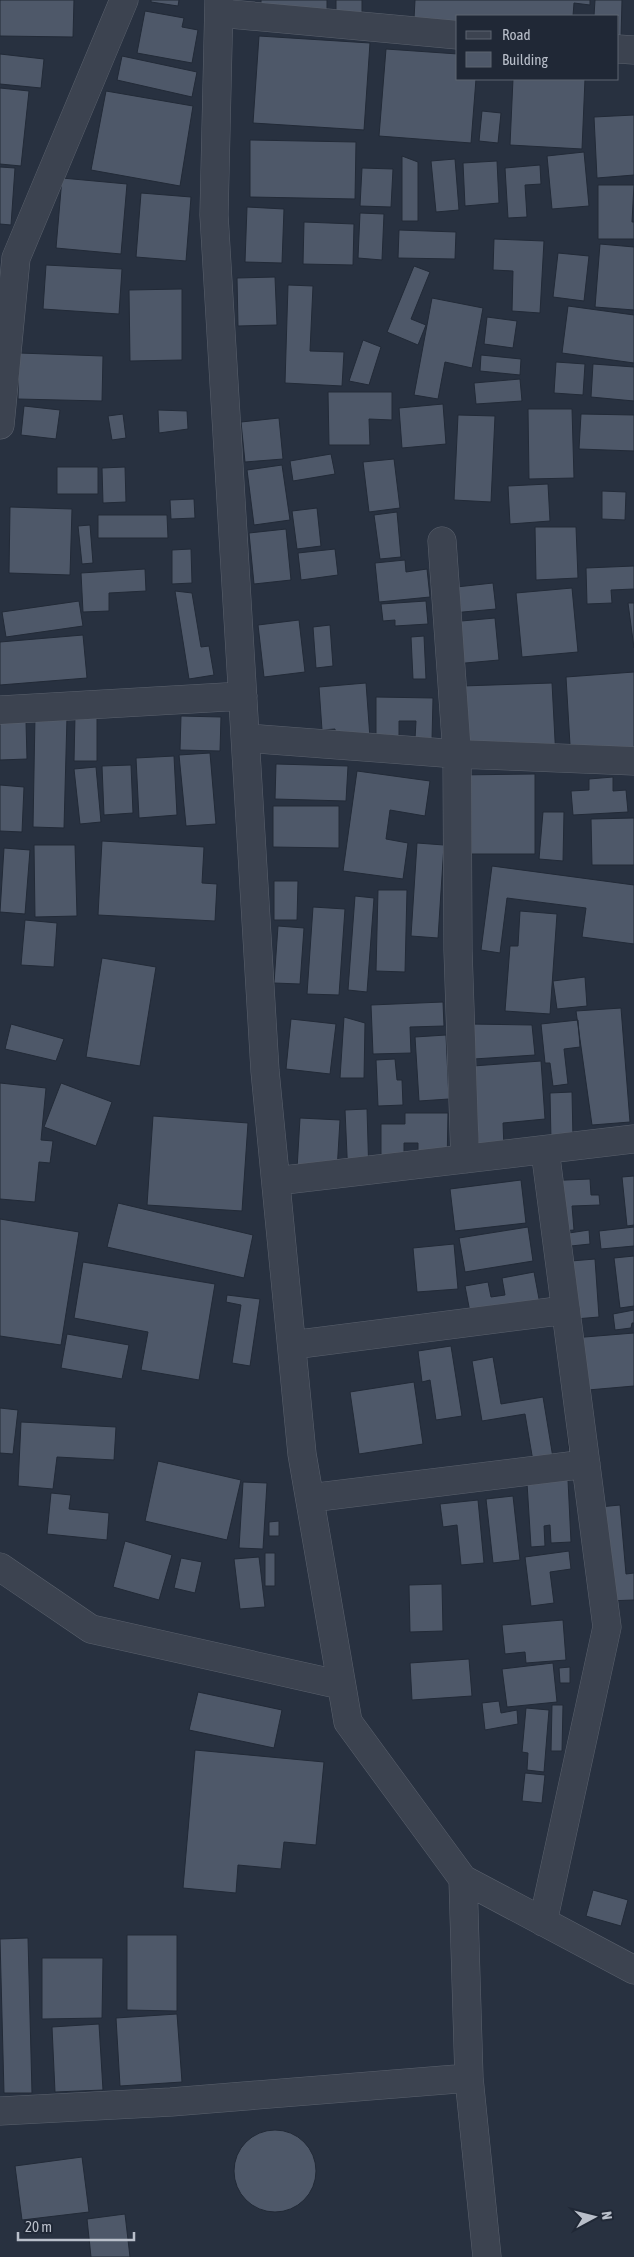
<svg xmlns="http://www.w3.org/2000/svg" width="634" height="2257" font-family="'Asap Condensed',sans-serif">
	<rect width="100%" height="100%" fill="#283140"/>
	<path fill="#4e5869" stroke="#222a37" d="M0,0H74L73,37L0,36Z
		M151,0H179L178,6L151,2Z
		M261,0H327V20H261Z
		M336,0H362V14H336Z
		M415,0H590V5L574,3L573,16H458V41L413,38Z
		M595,0H622L621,38H618V16H594Z
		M145,11L184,18L182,27L198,30L192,63L137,53Z
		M259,36L370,43L364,130L253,123Z
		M386,49L458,54V79H476L471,143L379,136Z
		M0,54L44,59L41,88L0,84Z
		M122,56L197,72L192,97L117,80Z
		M513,79H585L582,149L510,145Z
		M0,88L29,91L21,166L0,164Z
		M106,91L193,106L180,186L91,170Z
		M482,111L501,113L498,143L479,141Z
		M634,115V175L597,178L594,117Z
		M250,140L356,142L355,199L250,197Z
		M584,152L589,206L552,209L547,156Z
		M402,156L418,162V221H402Z
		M455,159L459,210L436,212L431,161Z
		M497,161L499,203L465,206L463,163Z
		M540,165L541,184L525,185L527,217L508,218L505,168Z
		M0,167L15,168L11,225L0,224Z
		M362,168L393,169L391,207L360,206Z
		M62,178L127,184L121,254L56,248Z
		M598,185H634L632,222H634V239H598Z
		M141,193L191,197L186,261L136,257Z
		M247,207L284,209L282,263L245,262Z
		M360,213L384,214L382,260L358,258Z
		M304,222L354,224L353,265L303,264Z
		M399,230L456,232L455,259L398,258Z
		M494,239L544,241L540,313L512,311L513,271L493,270Z
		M600,244L634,247V310L595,307Z
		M558,253L589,256L584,301L553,297Z
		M46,265L122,269L119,314L43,309Z
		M414,266L430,272L411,319L426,325L418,345L387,332Z
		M275,277L277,325L238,326L237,278Z
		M288,285L313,286L310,351L344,352L342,386L285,383Z
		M182,289V360L130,361L129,290Z
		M432,298L483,308L472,368L445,362L438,399L414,395Z
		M568,306L634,315V363L562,353Z
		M487,317L517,321L513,348L484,344Z
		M363,340L381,347L369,385L349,381Z
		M19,353L103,356L102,401L18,399Z
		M481,355L521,359L520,375L480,371Z
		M556,362L585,364L583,395L554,393Z
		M593,364L634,367V401L591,397Z
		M520,379L522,401L476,404L474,383Z
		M328,392H392V420L369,419L370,445H329Z
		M443,404L446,444L402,448L399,408Z
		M24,406L60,410L56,439L21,435Z
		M528,409H572L574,478L529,479Z
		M158,410L187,411L188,429L159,433Z
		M123,414L126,438L112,440L108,416Z
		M581,414L634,415V451L579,449Z
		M458,415L495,416L491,502L454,500Z
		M279,418L283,459L245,462L241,422Z
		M331,454L335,474L293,481L290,461Z
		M394,459L400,508L369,512L363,462Z
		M282,465L290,520L254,525L247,470Z
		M57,467H98V494H57Z
		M125,467L126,502L103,503L102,468Z
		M548,484L550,521L510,524L508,486Z
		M602,491L626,492L625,520L602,519Z
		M194,499L195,518L171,519L170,500Z
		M10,507L72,509L70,575L9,573Z
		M317,508L321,546L297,549L292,511Z
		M397,512L401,557L380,559L374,515Z
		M98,515H167L168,538H98Z
		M90,525L93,563L82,564L78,526Z
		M535,527H576L578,578L536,580Z
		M286,529L291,580L254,584L249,533Z
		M191,549L192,583L172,584V550Z
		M335,549L338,575L301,580L298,553Z
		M405,560L406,572L427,569L430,597L379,602L375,563Z
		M634,566V589L611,590L612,603L587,604L586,568Z
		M145,569L146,591L109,593V611L83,612L81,573Z
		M493,583L496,609L441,614L438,589Z
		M572,588L578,652L522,657L516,593Z
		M175,591L192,593L201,647L209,646L214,675L189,679Z
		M79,601L83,626L6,637L2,612Z
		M426,601L428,624L395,626V620L383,621L381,604Z
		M628,603H634V648Z
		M495,618L499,660L443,665L439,623Z
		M299,620L305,672L264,677L258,625Z
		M330,625L333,666L316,668L313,627Z
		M83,635L87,678L0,685V642Z
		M424,636L426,679H413L411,637Z
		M634,672V757L571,762L566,677Z
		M366,683L371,752L337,754L335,729L322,730L319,687Z
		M552,683L556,759L462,760V686Z
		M376,697L433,698L432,740L415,739L416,721H399V749L376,748Z
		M35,716L67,717L64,828L33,827Z
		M75,716H97V761H74Z
		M181,716L221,717L220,751L180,750Z
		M0,722H26L27,759L0,760Z
		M210,753L216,824L186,826L179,755Z
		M174,756L177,815L139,818L136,758Z
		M276,764L348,766L346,801L275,799Z
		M131,765L133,813L104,815L102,766Z
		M96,767L101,822L80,824L74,769Z
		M357,771L430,781L425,816L390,810L386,839L408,843L403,879L343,871Z
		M535,774V854H455V775Z
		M613,777V791L626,790L628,812L573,815L571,791L589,790V779Z
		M0,785L24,787L22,832L0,831Z
		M273,806H339V848L273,847Z
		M543,812H564L563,861L539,859Z
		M634,818V865H592L591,819Z
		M102,841L204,847L202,883L217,884L215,921L98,915Z
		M417,843L444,845L438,938L411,936Z
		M34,845H75L77,916L35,917Z
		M4,848L30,850L25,914L0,912Z
		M492,866L634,885V944L582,937L586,908L507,898L500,953L481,950Z
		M274,881H298L297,920H274Z
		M378,890H407L405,972L376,971Z
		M355,896L374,898L367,992L348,990Z
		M313,907L345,909L339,995L307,994Z
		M520,911L557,914L550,1014L505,1011L510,946H518Z
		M25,920L57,923L54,967L21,965Z
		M278,926L304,928L300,984L274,983Z
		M102,958L156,967L140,1066L86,1057Z
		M585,977L587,1006L557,1009L553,981Z
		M443,1002L444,1026L410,1027L411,1053L373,1054L371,1005Z
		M621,1008L630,1122L592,1125L576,1011Z
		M344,1017L365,1023L364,1078H340Z
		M291,1019L336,1024L330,1074L286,1069Z
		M578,1020L580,1047L564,1049L568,1084L553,1086L550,1063H545L541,1024Z
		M11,1024L64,1039L56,1061L5,1049Z
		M470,1024L532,1025L535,1055L474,1059Z
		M446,1035L449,1099L419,1101L415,1037Z
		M395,1059L397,1080H402L403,1105L378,1106L376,1060Z
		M541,1061L545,1119L503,1123L504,1149L479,1151L473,1066Z
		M0,1083L46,1088L41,1140L53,1141L50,1163L39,1162L35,1202L0,1199Z
		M61,1083L112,1102L96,1146L44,1127Z
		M572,1092L573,1139L551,1140L550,1093Z
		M367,1109L369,1177L348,1178L345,1110Z
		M405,1113H448L447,1167L418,1166V1143H404V1170H381V1124H405Z
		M153,1116L248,1123L242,1211L147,1205Z
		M300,1118L340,1120L337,1171L297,1169Z
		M634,1176V1225L627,1226L622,1177Z
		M590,1179L591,1195H599L600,1205L572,1206L574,1230L546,1232L543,1181Z
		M521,1180L526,1223L455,1231L450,1189Z
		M118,1203L253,1235L244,1278L107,1247Z
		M0,1219L79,1232L61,1345L0,1336Z
		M528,1227L533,1261L465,1272L459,1238Z
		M634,1227V1246L601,1249L599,1231Z
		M589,1230L590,1244L571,1246L569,1233Z
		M454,1244L458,1289L417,1292L413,1248Z
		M634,1256V1306L620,1308L614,1258Z
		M595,1259L599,1317L563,1320L559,1262Z
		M83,1262L215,1284L199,1380L141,1370L148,1332L74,1318Z
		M534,1272L542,1315L473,1328L465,1286L488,1282L491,1297L505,1295L502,1278Z
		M227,1295L260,1299L250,1366L232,1363L241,1305L226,1302Z
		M634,1310V1323H632L631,1328L615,1330L613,1314Z
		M634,1333V1386L588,1390L570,1466L560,1339Z
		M67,1334L129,1345L122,1379L61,1368Z
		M451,1346L462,1416L436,1420L430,1380L422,1382L418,1351Z
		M493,1357L501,1404L543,1397L555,1470L535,1473L525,1414L482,1421L472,1361Z
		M414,1382L423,1444L359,1454L350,1392Z
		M0,1408L18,1410L13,1454L0,1453Z
		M21,1422L116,1427L114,1460L57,1457L53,1489L18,1486Z
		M158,1461L241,1480L227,1540L145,1521Z
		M568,1480L571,1542L551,1543L550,1525L544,1526L545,1546L531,1547L527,1483Z
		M243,1482L267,1483L263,1549L239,1548Z
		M51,1493L71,1495L69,1509L109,1513L107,1540L47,1534Z
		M513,1496L520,1560L493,1563L486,1499Z
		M478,1500L484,1563L461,1565L457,1525L443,1527L440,1504Z
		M620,1505L626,1574L634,1573V1600L606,1601L599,1507Z
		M279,1521V1536H269V1522Z
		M125,1541L172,1555L159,1600L113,1587Z
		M569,1551L571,1569L550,1572L554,1603L531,1606L525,1557Z
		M265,1553H275V1586H265Z
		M259,1557L265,1607L240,1609L234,1559Z
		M181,1558L202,1562L195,1593L174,1588Z
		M442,1584L443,1631L410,1632L409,1585Z
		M563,1620L566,1660L526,1663L525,1652L505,1654L502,1625Z
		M469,1659L472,1696L412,1700L410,1663Z
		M553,1663L557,1702L507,1707L502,1669Z
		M570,1667V1683H560L559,1668Z
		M198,1692L282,1710L274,1748L189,1730Z
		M499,1701L501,1713L517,1710L518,1724L485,1730L482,1703Z
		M552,1705H563L562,1751H551Z
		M526,1708L549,1710L544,1772L527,1770L528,1753L522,1752Z
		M195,1750L324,1762L316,1845L284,1842L281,1869L238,1865L236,1893L183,1888Z
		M525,1773L545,1775L542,1803L522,1801Z
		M593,1890L628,1900L621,1926L586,1916Z
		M127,1935H177V2011L127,2010Z
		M28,1938L32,2093H4L0,1939Z
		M42,1958H103L102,2018L42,2019Z
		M177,2014L182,2082L120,2086L116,2018Z
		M99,2024L103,2090L55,2092L52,2027Z
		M234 2171a41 41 0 1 1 82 0a41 41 0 1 1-82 0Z
		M82,2157L89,2212L22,2220L15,2166Z
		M125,2214L130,2257H91L87,2219Z"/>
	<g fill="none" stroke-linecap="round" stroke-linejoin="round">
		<defs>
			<path id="street" d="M219,0L214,215L265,1071L302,1454L348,1722L463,1879
				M219,13L458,35
				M618,49L634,50
				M0,425L16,258L124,0
				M442,541L457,754L458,950L465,1159
				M0,710L243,696
				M246,738L457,754L634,761
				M276,1181L634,1139
				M292,1345L566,1310
				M310,1498L586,1464
				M0,1567L91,1629L341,1685
				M543,1922L607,1627L545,1150
				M469,2078L487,2257
				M0,2111L171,2102L469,2078L463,1879L634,1970"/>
		</defs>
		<use href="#street" stroke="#5a616d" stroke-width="29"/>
		<use href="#street" stroke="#3c4350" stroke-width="28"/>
	</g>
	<rect x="456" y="15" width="162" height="65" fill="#202836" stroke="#5d6471"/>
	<rect x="466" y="31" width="25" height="8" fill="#3c4350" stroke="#5d6471"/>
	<text x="502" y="40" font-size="15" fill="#b9bfca">Road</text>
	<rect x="466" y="52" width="25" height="15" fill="#4e5869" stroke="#5d6471"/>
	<text x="502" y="65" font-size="15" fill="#b9bfca">Building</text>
	<g transform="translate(594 2217) rotate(83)" stroke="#202836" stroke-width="4" paint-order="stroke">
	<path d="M0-4L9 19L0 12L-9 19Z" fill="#b9bfca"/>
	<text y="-8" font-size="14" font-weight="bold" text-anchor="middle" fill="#b9bfca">N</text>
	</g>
	<path d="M18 2232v8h116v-8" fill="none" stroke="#b9bfca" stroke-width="2.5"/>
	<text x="25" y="2232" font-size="15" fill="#b9bfca" stroke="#202836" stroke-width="4" paint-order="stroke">20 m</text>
</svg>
